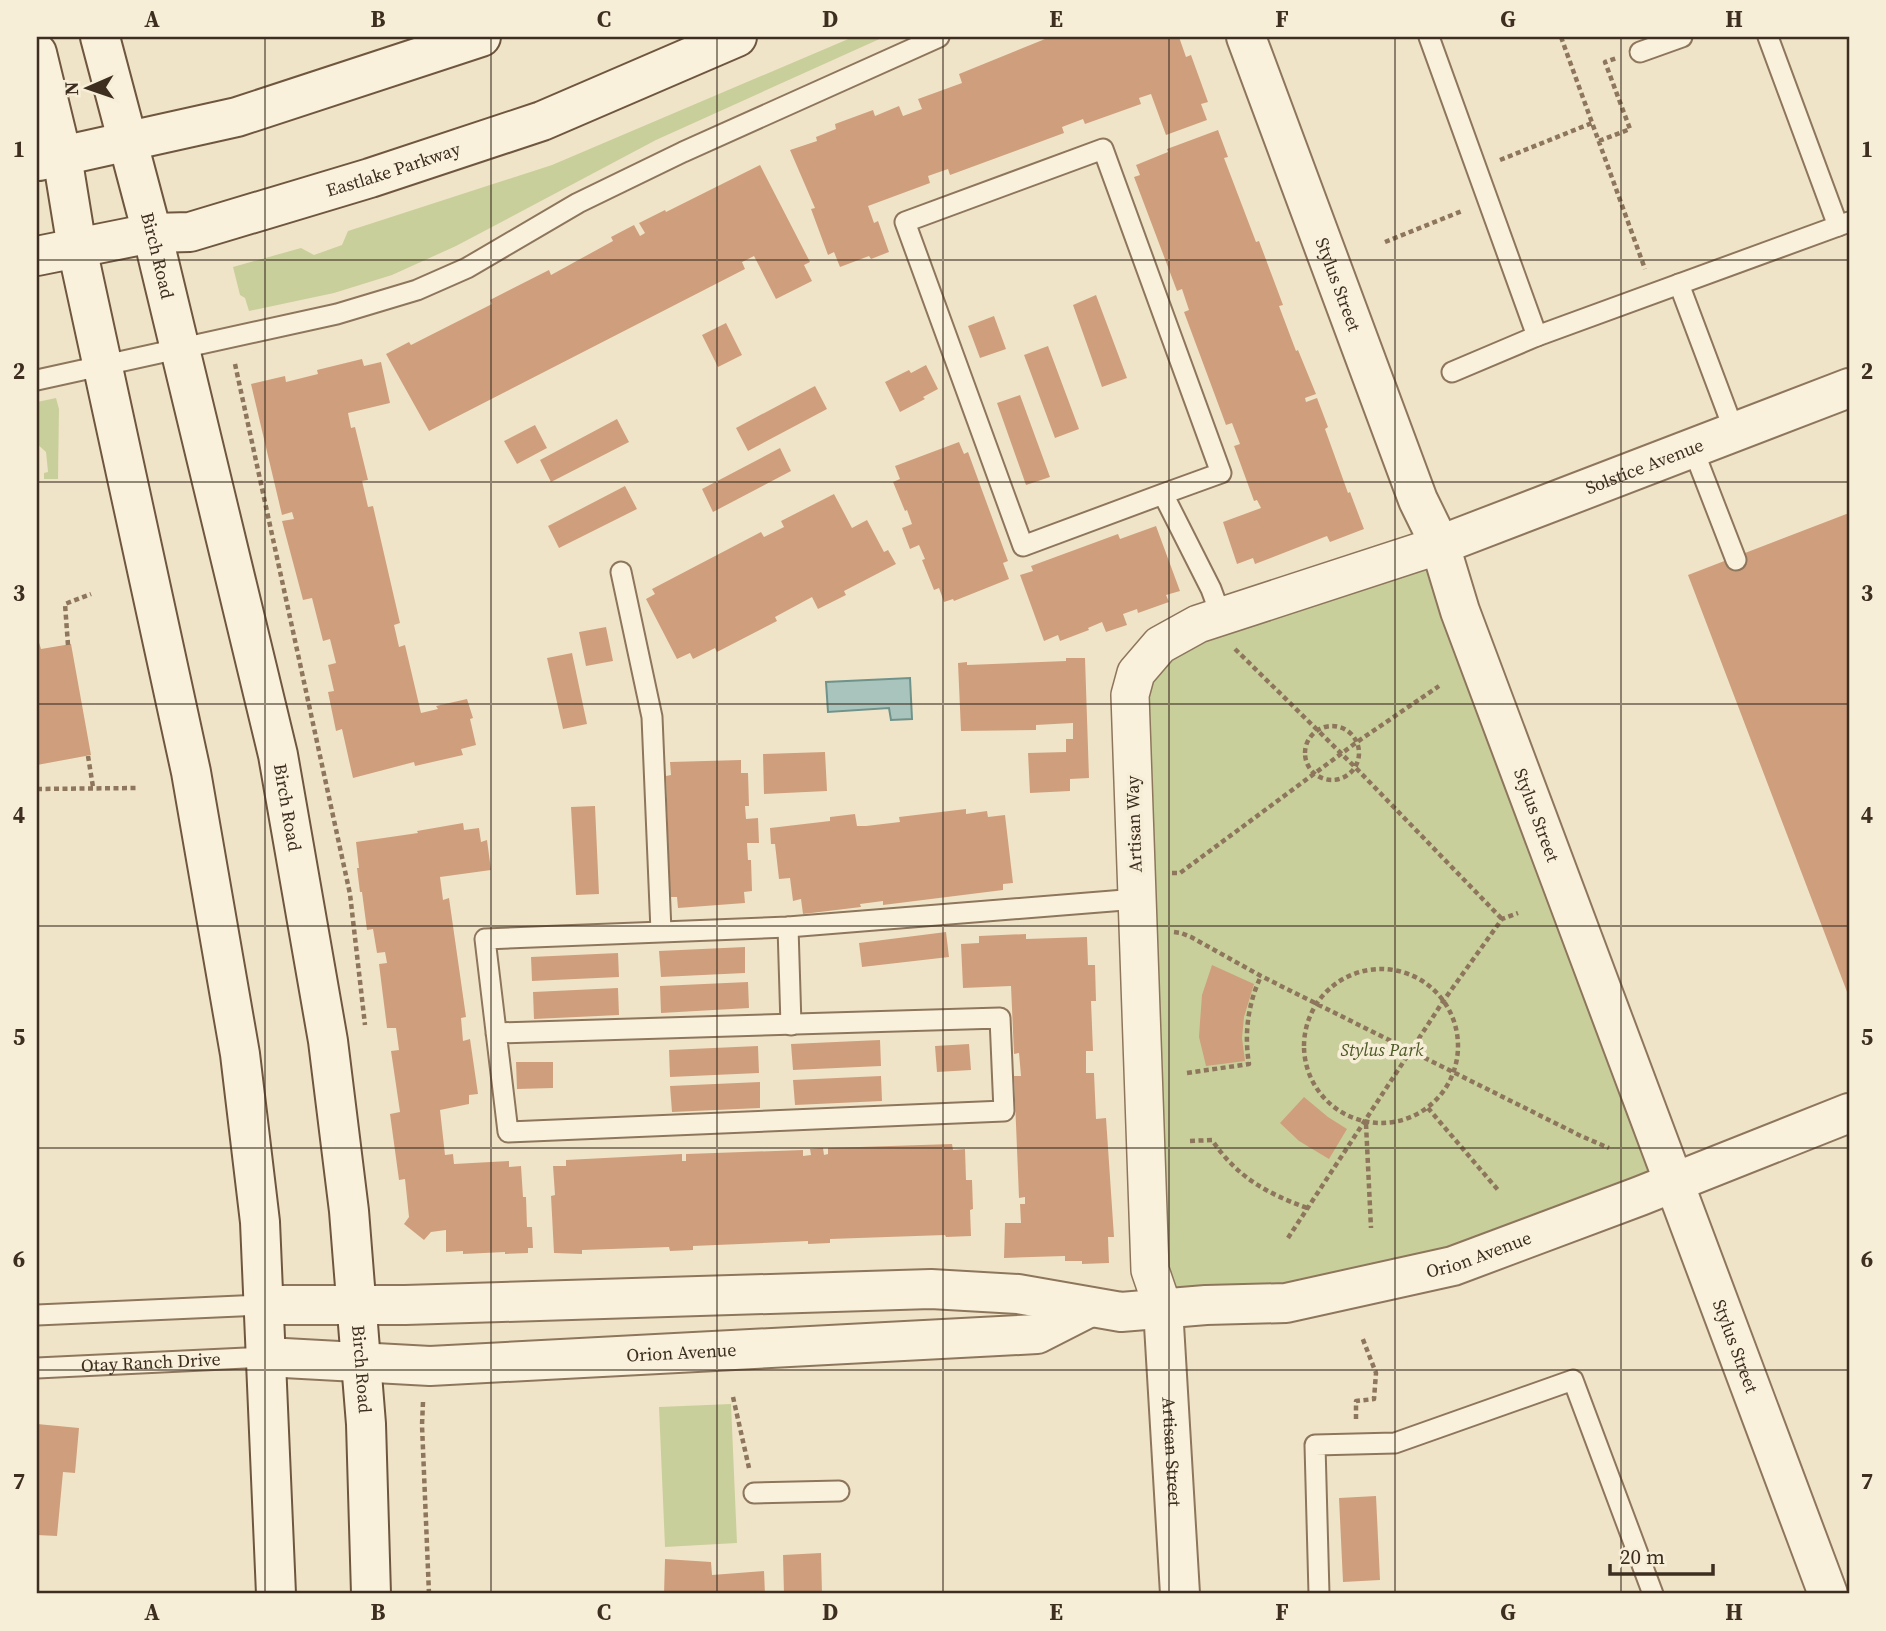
<svg xmlns="http://www.w3.org/2000/svg" width="1886" height="1631" font-family="'Source Serif 4',serif">
	<rect width="100%" height="100%" fill="#f0e4c8"/>
	<path fill="#c9cf9b" d="M853,37H884L656,140L456,246L392,275L334,293L249,311L245,298L240,295L233,267L301,248L314,255L342,245L348,231L552,165Z
		M56,398L59,409L58,479H44V473L48,472L46,452L37,444V402Z
		M1440,545L1672,1182L1432,1272L1163,1308L1147,671L1168,644Z
		M731,1404L737,1543L665,1547L659,1407Z"/>
	<path fill="#a9c4bc" stroke="#6f938a" stroke-width="2" d="M910,678L912,719L891,720L889,708L828,712L826,682Z"/>
	<path fill="#cf9f7d" d="M1050,37H1179L1186,57L1191,55L1208,102L1201,104L1207,120L1166,135L1151,94L1139,98L1141,104L1085,124L1083,119L1062,127L1064,133L950,175L948,169L928,176L930,183L868,206L874,223L878,221L889,252L871,259L869,256L840,267L834,252L828,255L811,209L815,208L790,150L817,141L816,137L836,129L835,124L873,110L875,116L899,106L903,116L922,109L918,99L962,83L959,74Z
		M1218,130L1228,157L1224,158L1256,242L1259,241L1283,305L1279,306L1296,351L1298,350L1316,394L1305,398L1306,402L1317,398L1328,427L1325,429L1348,493L1350,492L1364,529L1330,542L1327,536L1255,564L1253,558L1237,564L1223,522L1261,508L1257,500L1254,501L1234,446L1240,444L1232,423L1226,425L1184,312L1189,310L1182,289L1177,291L1134,177L1140,175L1136,165L1168,152L1167,149Z
		M760,165L810,262L804,265L812,281L776,299L754,256L742,262L745,269L429,431L386,354L409,342L411,345L492,304L490,300L549,270L551,275L613,241L611,237L634,225L640,236L645,233L639,223L665,210L666,212Z
		M1096,295L1127,378L1102,387L1073,305Z
		M994,316L1006,349L980,358L968,326Z
		M726,323L742,355L718,367L702,335Z
		M1048,346L1079,429L1055,438L1024,355Z
		M362,359L364,366L381,362L390,403L348,413L351,428L355,427L368,480L362,481L368,507L373,506L400,623L394,625L399,647L405,645L421,713L438,709L436,706L467,699L473,718L470,719L476,745L461,749L463,755L415,766L414,762L353,778L342,729L336,731L328,692L334,691L328,665L336,663L330,639L323,641L312,598L303,600L282,521L294,519L292,512L282,515L251,384L285,376L286,382L318,374L317,370Z
		M926,365L938,389L923,397L925,399L900,412L885,382L909,370L911,373Z
		M815,386L827,409L748,451L736,428Z
		M1020,395L1050,477L1026,485L997,403Z
		M617,419L629,442L551,482L540,460Z
		M535,425L547,448L517,464L504,441Z
		M959,442L964,454L968,452L1008,561L1003,563L1009,579L954,601L953,599L944,602L939,588L934,590L922,560L925,559L919,545L910,549L902,528L912,524L907,510L905,511L893,482L900,479L895,466Z
		M780,448L791,471L713,512L702,489Z
		M625,486L637,509L559,548L548,526Z
		M834,494L852,528L867,520L884,552L888,550L896,564L844,591L846,595L818,609L812,597L775,617L777,621L717,652L715,648L693,659L690,653L677,659L646,599L655,594L652,589L761,532L764,537L784,527L781,521Z
		M1849,513V997L1688,575Z
		M1156,526L1180,591L1166,595L1169,602L1138,613L1137,609L1123,614L1127,625L1106,632L1102,622L1088,628L1089,630L1060,641L1058,635L1044,641L1020,575L1033,571L1031,566L1118,534L1120,539Z
		M606,627L613,661L586,666L579,632Z
		M37,636L41,649L71,644L91,755L37,765Z
		M572,653L587,724L563,729L547,658Z
		M1066,658H1085L1089,778L1070,779V791L1030,793L1028,753L1066,752V739H1073V723L1036,725V730L961,731L958,663L967,662V665L1066,661Z
		M825,752L827,791L764,794L763,754Z
		M741,760V773H748L749,806H745L746,819L758,818L759,843H747L748,860H751L752,891L744,892L745,903L678,908L677,897H670L666,776L671,775L670,762Z
		M595,806L599,894L576,895L571,807Z
		M966,809V814L987,811L988,817L1005,815L1013,883L1003,884V890L883,905V901L860,904L861,907L803,914L801,899L793,901L790,878L779,879L775,844H771L770,828L830,821V817L855,814L857,826H866L900,822L899,817Z
		M463,823L464,830L479,828L481,842L487,840L491,870L440,877L443,900L449,898L466,1017L461,1018L463,1041L470,1039L478,1094L469,1095V1104L440,1110L445,1155L453,1154L454,1164L509,1161V1167L521,1166L523,1197H526L527,1227H532L533,1248H528V1253L505,1254V1252L463,1254V1251L446,1252V1230L431,1232L424,1240L404,1224L409,1217L405,1179L399,1180L390,1114L400,1112L391,1051L399,1050L396,1028H387L379,964L387,963L385,952L377,953L373,929L367,930L362,892H360L357,868H359L356,842L418,833L417,831Z
		M946,932L949,957L862,967L859,943Z
		M1026,934V939L1087,937L1088,965H1095L1096,1001H1091L1093,1051H1086V1073H1094L1096,1119L1106,1118L1114,1237H1108L1109,1263L1082,1264V1261H1065V1256L1004,1258L1005,1223H1021L1020,1204H1025V1197L1019,1198L1014,1076H1021L1019,1053L1014,1054L1011,986L963,988L961,944L979,943V936Z
		M745,947V973L661,977L659,951Z
		M618,953L619,977L532,981L531,957Z
		M1212,965L1254,984L1244,1017L1242,1038L1245,1061L1206,1066L1199,1037L1200,1022L1202,995Z
		M748,982L749,1008L661,1013L660,986Z
		M618,988L619,1015L534,1019L533,992Z
		M880,1040L881,1066L793,1070L791,1044Z
		M969,1044L971,1070L937,1072L935,1046Z
		M758,1046L759,1073L670,1077L669,1050Z
		M516,1062H553V1088L517,1089Z
		M881,1076L882,1101L795,1105L793,1080Z
		M760,1082V1108L672,1112L670,1086Z
		M1304,1097L1328,1117L1347,1129L1329,1159L1299,1141L1280,1123Z
		M952,1144L953,1150L965,1149L966,1180H972L973,1209L970,1210L971,1236L946,1237L945,1235L830,1239V1243L808,1244V1241L693,1246V1250L670,1251L669,1247L582,1250V1254L554,1253L551,1196L555,1195L553,1166H566V1160L682,1154V1161H686V1154L803,1150V1156L811,1155L810,1149L823,1148L824,1155L828,1154V1148Z
		M37,1424L79,1428L75,1473L63,1472L57,1536L37,1535Z
		M1376,1496L1380,1580L1343,1582L1339,1498Z
		M821,1553L822,1594H784L783,1555Z
		M665,1559L711,1562L712,1575L764,1571L765,1594H664Z"/>
	<g fill="none" stroke-linecap="round" stroke-linejoin="round">
		<defs>
			<g id="service">
				<path d="M1429,37L1537,336L1849,222"/>
				<path d="M1768,37L1838,226"/>
				<path d="M1640,52L1682,37"/>
				<path d="M1679,284L1735,433"/>
				<path d="M1452,372L1537,336"/>
				<path d="M37,380L337,314L417,290L467,268L578,203L683,152L939,37"/>
				<path d="M1693,449L1736,560"/>
				<path d="M1163,494L1221,473L1103,149L905,222L1023,546L1163,494L1211,589L1221,616"/>
				<path d="M621,572L652,717L661,931"/>
				<path d="M788,927L791,1025"/>
				<path d="M496,1033L1000,1018L1004,1111L508,1132L485,939L788,927L1137,899"/>
				<path d="M37,1315L264,1305"/>
				<path id="s1" d="M37,1368L266,1357"/>
				<path d="M754,1493L839,1491"/>
				<path d="M1319,1594L1315,1445L1395,1443L1573,1380L1653,1594"/>
			</g>
			<path id="minor" d="M1163,1308L1150,1270L1130,695L1136,673L1160,645L1198,624L1440,545"/>
			<g id="tertiary">
				<path id="s2" d="M1246,37L1418,500L1440,545L1460,611L1828,1594"/>
				<path id="s3" d="M1440,545L1849,388"/>
				<path id="s4" d="M264,1305H405L931,1289L1018,1294L1121,1312L1206,1305L1286,1303L1453,1266L1640,1196L1849,1113"/>
				<path id="s5" d="M1163,1308L1180,1594"/>
				<path id="s6" d="M266,1357L430,1366L1037,1334L1090,1307"/>
			</g>
			<g id="secondary">
				<path id="s7" d="M100,37L152,233L278,755L328,1041L349,1211L361,1362L366,1424L371,1594"/>
				<path d="M37,53L62,156L77,248L191,772L240,1054L260,1222L276,1594"/>
				<path d="M39,161L237,117L481,37"/>
				<path id="s8" d="M37,256L152,233L190,232L370,178L542,121L737,37"/>
			</g>
		</defs>
		<use href="#service" stroke="#8d765c" stroke-width="23"/>
		<use href="#minor" stroke="#8d765c" stroke-width="40"/>
		<use href="#tertiary" stroke="#8d765c" stroke-width="42"/>
		<use href="#secondary" stroke="#6f573f" stroke-width="42"/>
		<path stroke="#8d765c" stroke-width="4.5" stroke-dasharray="5 3.5" stroke-linecap="butt" d="M1561,37L1645,269
			M1599,141L1630,129L1605,62L1617,58
			M1500,160L1592,123
			M1385,242L1462,211
			M235,364L350,894L365,1025
			M68,645L65,604L91,594
			M1235,649L1355,767L1502,919
			M1305 753a27 27 0 1 1 54 0a27 27 0 1 1-54 0Z
			M88,756L93,787
			M37,789L137,788
			M1172,873H1180L1357,742L1439,686
			M1174,932L1181,933L1191,937L1261,976L1581,1136L1609,1148
			M1304 1046a77 77 0 1 1 154 0a77 77 0 1 1-154 0Z
			M1187,1073L1249,1064C1244,1033 1248,1004 1261,976
			M1428,1108L1498,1190
			M1366,1124L1371,1228
			M1190,1141L1212,1140C1237,1177 1266,1193 1307,1208
			M1288,1238L1444,1000L1502,919L1518,913
			M733,1397L749,1468
			M423,1402L422,1425L429,1594
			M1356,1419V1401L1374,1399L1376,1373L1362,1337"/>
		<use href="#service" stroke="#faf1dc" stroke-width="19"/>
		<use href="#minor" stroke="#faf1dc" stroke-width="37"/>
		<use href="#tertiary" stroke="#faf1dc" stroke-width="38"/>
		<use href="#secondary" stroke="#faf1dc" stroke-width="38"/>
	</g>
	<path fill="none" stroke="#3d2e20" stroke-width="2" stroke-opacity="0.55" d="M265,37V1594M491,37V1594M717,37V1594M943,37V1594M1169,37V1594M1395,37V1594M1621,37V1594M37,260H1849M37,482H1849M37,704H1849M37,926H1849M37,1148H1849M37,1370H1849"/>
	<g text-anchor="middle" stroke-width="7" stroke-linejoin="round" paint-order="stroke">
		<g font-size="18" fill="#3d2e20" stroke="#f7eed8">
			<text dy="6" stroke="none"><textPath href="#s8" startOffset="368">Eastlake Parkway</textPath></text>
			<text dy="6" stroke="none"><textPath href="#s7" startOffset="226">Birch Road</textPath></text>
			<text dy="6" stroke="none"><textPath href="#s2" startOffset="264">Stylus Street</textPath></text>
			<text dy="6" stroke="none"><textPath href="#s3" startOffset="219">Solstice Avenue</textPath></text>
			<text dy="6" stroke="none"><textPath href="#s7" startOffset="793">Birch Road</textPath></text>
			<text dy="6" stroke="none"><textPath href="#s2" startOffset="831">Stylus Street</textPath></text>
			<text transform="translate(1134 824) rotate(-92)" y="6">Artisan Way</text>
			<text dy="6" stroke="none"><textPath href="#s4" startOffset="1223">Orion Avenue</textPath></text>
			<text dy="6" stroke="none"><textPath href="#s2" startOffset="1398">Stylus Street</textPath></text>
			<text dy="6" stroke="none"><textPath href="#s6" startOffset="416">Orion Avenue</textPath></text>
			<text dy="6" stroke="none"><textPath href="#s1" startOffset="114">Otay Ranch Drive</textPath></text>
			<text dy="6" stroke="none"><textPath href="#s7" startOffset="1360">Birch Road</textPath></text>
			<text dy="6" stroke="none"><textPath href="#s5" startOffset="144">Artisan Street</textPath></text>
		</g>
		<g font-size="18" font-style="italic" fill="#4d5a26" stroke="#f7eed8">
			<text x="1382" y="1056">Stylus Park</text>
		</g>
	</g>
	<rect width="1886" height="1631" fill="none" stroke="#f7eed8" stroke-width="77"/>
	<g transform="translate(88 88) rotate(268)" stroke="#f7eed8" stroke-width="5" paint-order="stroke">
	<path d="M0-5L12 26L0 18L-12 26Z" fill="#3d2e20"/>
	<text y="-10" font-size="19" font-weight="bold" text-anchor="middle" fill="#3d2e20">N</text>
	</g>
	<path d="M1610 1564v10h103v-10" fill="none" stroke="#3d2e20" stroke-width="3.5"/>
	<text x="1620" y="1564" font-size="21" fill="#3d2e20" stroke="#f7eed8" stroke-width="5" paint-order="stroke">20 m</text>
	<rect x="38" y="38" width="1810" height="1554" fill="none" stroke="#3d2e20" stroke-width="2.5"/>
	<g font-size="23" text-anchor="middle" font-weight="bold" fill="#3d2e20">
		<text x="152" y="27">A</text>
		<text x="378" y="27">B</text>
		<text x="604" y="27">C</text>
		<text x="830" y="27">D</text>
		<text x="1056" y="27">E</text>
		<text x="1282" y="27">F</text>
		<text x="1508" y="27">G</text>
		<text x="1734" y="27">H</text>
		<text x="19" y="157">1</text>
		<text x="1867" y="157">1</text>
		<text x="19" y="379">2</text>
		<text x="1867" y="379">2</text>
		<text x="19" y="601">3</text>
		<text x="1867" y="601">3</text>
		<text x="19" y="823">4</text>
		<text x="1867" y="823">4</text>
		<text x="19" y="1045">5</text>
		<text x="1867" y="1045">5</text>
		<text x="19" y="1267">6</text>
		<text x="1867" y="1267">6</text>
		<text x="19" y="1489">7</text>
		<text x="1867" y="1489">7</text>
		<text x="152" y="1620">A</text>
		<text x="378" y="1620">B</text>
		<text x="604" y="1620">C</text>
		<text x="830" y="1620">D</text>
		<text x="1056" y="1620">E</text>
		<text x="1282" y="1620">F</text>
		<text x="1508" y="1620">G</text>
		<text x="1734" y="1620">H</text>
	</g>
</svg>
